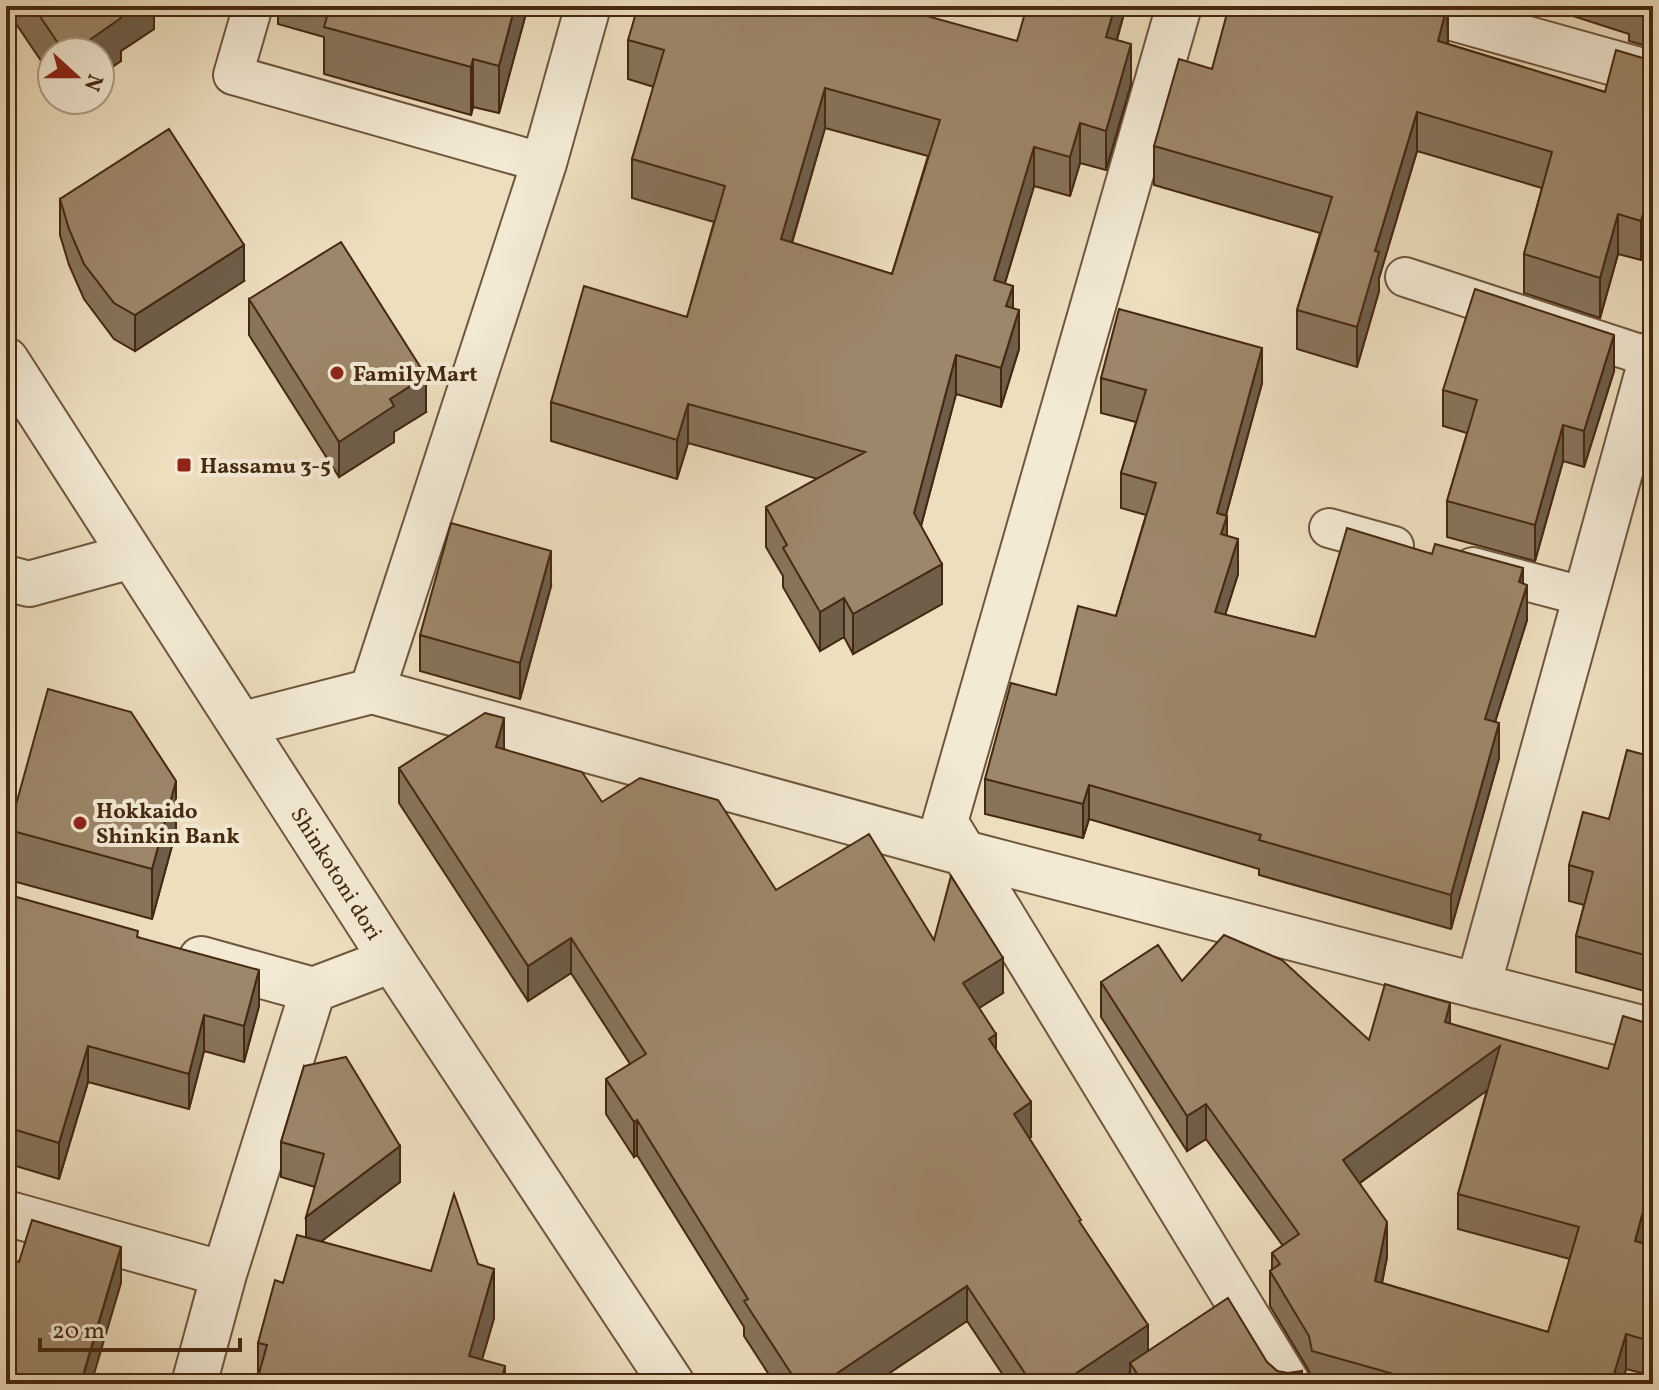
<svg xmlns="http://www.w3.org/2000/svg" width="1659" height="1390" font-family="Vollkorn,serif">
	<rect width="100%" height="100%" fill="#eddebe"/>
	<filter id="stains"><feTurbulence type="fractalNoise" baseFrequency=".0025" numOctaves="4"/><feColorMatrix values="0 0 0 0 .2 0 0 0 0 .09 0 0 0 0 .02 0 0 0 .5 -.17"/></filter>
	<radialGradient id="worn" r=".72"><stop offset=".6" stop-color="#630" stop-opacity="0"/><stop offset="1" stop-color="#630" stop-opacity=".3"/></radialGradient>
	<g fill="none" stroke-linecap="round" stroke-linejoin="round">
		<defs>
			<path id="service" d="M253,6L233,75L544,163
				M1405,277L1652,358
				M1329,528L1394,546
				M1473,567L1586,597"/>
			<path id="minor" d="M1179,6L945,822L1288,1384
				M1410,6L1653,74
				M6,578L29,584L131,556
				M372,691L544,163L588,6
				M243,724L372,691L964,853L1653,1031
				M201,959L313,990
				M1478,986L1653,353
				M6,1213L224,1274
				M194,1384L224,1274L313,990L392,960"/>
			<path id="tertiary" d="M6,360L392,960L672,1384"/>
		</defs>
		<use href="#service" stroke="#70563c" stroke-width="42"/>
		<use href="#minor" stroke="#70563c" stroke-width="48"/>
		<use href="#tertiary" stroke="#70563c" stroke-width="48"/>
		<use href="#service" stroke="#f3ead5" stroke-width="38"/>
		<use href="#minor" stroke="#f3ead5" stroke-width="44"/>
		<use href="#tertiary" stroke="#f3ead5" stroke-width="44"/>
	</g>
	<path fill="#87745b" stroke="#462810" stroke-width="2" fill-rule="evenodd" d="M6,6H154V29L121,51V61L100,75V52H52V77L6,9Z
		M278,6H528L499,113L473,107L471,115L324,74V37L278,24Z
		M1126,6L1117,40L1131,84L1106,170L1080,163L1070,196L1034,186L1005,283L1013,308L1019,349L1001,407L956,394L921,526L942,604L853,654L844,637L820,651L783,587V576L766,547V507L818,479L688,443L677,479L551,441V402L687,317L714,222L632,198V159L654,87L628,79V40L1017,41ZM825,128L928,156L892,274L792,243Z
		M1448,6V44L1605,92L1646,59L1641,260L1618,254L1600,318L1524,293V254L1542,188L1417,151L1379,278V291L1357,367L1297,349V310L1320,233L1154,185V146L1212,69Z
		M1542,6H1653V48L1629,41V34Z
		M60,199L244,281L135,351L114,339L84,299L69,265L60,235Z
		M249,299L426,412L394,432V442L339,477L249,335Z
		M1614,371L1584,467L1563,461L1535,561L1447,537V501L1467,433L1443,426V390Z
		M1101,378L1262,383L1226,515L1227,536L1238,574L1225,615L1315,637L1523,584L1527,620L1495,722L1499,758L1451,929L1259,875V869L1089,819L1083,838L985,814V779L1056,695L1116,616L1146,515L1121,508V473L1136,422L1101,413Z
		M551,586L520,699L420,671V635Z
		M504,749L602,802L776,890L934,940L1003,993L979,1008L1031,1137L1029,1139L1081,1225L1148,1351L1267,1362L1277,1371L1302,1384H1130V1372L1113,1384H1009L967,1321L873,1384H775L744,1336V1327L637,1155L634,1157L606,1114V1079L630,1064L571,973L528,1001L399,803V768Z
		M1653,757L1648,992L1576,972V936L1584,905L1569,901V865L1609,819Z
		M9,830L176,831L152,919L9,880Z
		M6,894L138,937L259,1006L244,1062L204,1051L189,1109L88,1082L59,1179L6,1163Z
		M1182,981L1369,1040L1450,1024L1644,1244L1653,1246V1376L1626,1369L1622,1384H1312L1309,1371L1270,1306V1271L1272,1269V1253L1283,1246L1206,1139L1187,1151L1101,1017V982ZM1487,1090L1458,1194V1229L1570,1259L1548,1332L1382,1283L1387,1257L1360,1183Z
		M304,1066L400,1182L321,1241L494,1318L482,1359L505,1384L258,1377V1343L306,1237L315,1187L281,1177V1142Z"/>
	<path fill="#6e5e4a" stroke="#462810" stroke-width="2" d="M125,6H154V29L121,51V61L100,75V52H72L116,12Z
		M515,6H528L499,113V66Z
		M1115,6H1126L1106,77V37Z
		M1447,6L1448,43L1438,80V41Z
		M1131,44V84L1106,170V131Z
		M473,59V107L471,115V67Z
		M825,88V128L781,279V239Z
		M1417,112V151L1379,278V291L1357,367V327L1375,251Z
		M1080,123V163L1070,196V157Z
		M1034,147V186L994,319V280Z
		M1653,176V215L1641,260V221Z
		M1618,214V254L1600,318V278Z
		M244,245V281L135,351V315Z
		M1013,286V325L1006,306Z
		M1019,310V349L1001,407V368Z
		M1614,335V371L1584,467V431Z
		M1262,348V383L1217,548V513Z
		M956,355V394L914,552V513Z
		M426,376V412L394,432V442L339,477V442L390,399Z
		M688,404V443L677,479V440Z
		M1563,425V461L1535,561V525Z
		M1227,516V551L1221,534Z
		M1238,539V574L1215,647V612Z
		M551,551V586L520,699V663Z
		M942,564V604L853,654V614Z
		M1523,568V599L1527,585V620L1485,754V719Z
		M844,598V637L820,651V612Z
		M504,718V753L496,747Z
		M1499,723V758L1451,929V895Z
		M176,781V831L152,919V869Z
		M1089,785V819L1083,838V804Z
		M1653,937V972L1648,992V956Z
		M571,938V973L528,1001V966Z
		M1003,958V993L963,1018V983Z
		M259,970V1006L244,1062V1026Z
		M1450,1003V1038L1445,1022Z
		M204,1015V1051L189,1109V1074Z
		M996,1034V1069L989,1039Z
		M88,1046V1082L59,1179V1143Z
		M1500,1046V1081L1343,1195V1160Z
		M1031,1102V1137L1014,1149V1114Z
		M1206,1104V1139L1187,1151V1116Z
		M637,1120V1155L634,1157V1122Z
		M400,1146V1182L306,1253V1217Z
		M1653,1175V1210L1635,1276V1241Z
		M1387,1222V1257L1375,1316V1281Z
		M121,1247V1283L91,1384H81Z
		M494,1269V1318L475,1384L469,1356Z
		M967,1286V1321L873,1384H821Z
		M1148,1325V1360L1130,1363V1372L1113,1384H1060Z
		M1626,1334V1369L1622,1384H1611Z
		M505,1366V1384H500Z
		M1302,1371V1384H1282Z"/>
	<path fill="#9d876a" stroke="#462810" stroke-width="2" fill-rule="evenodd" d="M33,6H125L116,12L121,18L72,52H64Z
		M330,6H515L499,66L473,59L471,67L324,27Z
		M638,6H891L1017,41L1027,6H1115L1106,37L1131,44L1106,131L1080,123L1070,157L1034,147L994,280L1013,286L1006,306L1019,310L1001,368L956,355L914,513L942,564L853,614L844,598L820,612L783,548L787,545L766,507L865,452L688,404L677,440L551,402L584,286L687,317L725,186L632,159L664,50L628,40ZM825,88L940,120L892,274L781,239Z
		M1229,6H1447L1438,41L1605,92L1616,50L1646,59H1653V176L1641,221L1618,214L1600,278L1524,254L1552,152L1417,112L1375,251L1379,252L1357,327L1297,310L1332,197L1154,146L1179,59L1212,69Z
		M169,129L244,245L135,315L114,303L84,264L69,229L60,199Z
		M341,242L426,376L390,399L394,406L339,442L249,299Z
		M1475,289L1614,335L1584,431L1563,425L1535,525L1447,501L1477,400L1443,390Z
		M1119,309L1262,348L1217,513L1227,516L1221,534L1238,539L1215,612L1315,637L1347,528L1432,554L1435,544L1523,568L1519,582L1527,585L1485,719L1499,723L1451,895L1259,840L1261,835L1089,785L1083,804L985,779L1011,683L1056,695L1078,606L1116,616L1156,483L1121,473L1146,390L1101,378Z
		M451,523L551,551L520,663L420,635Z
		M48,689L131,712L176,781L152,869L9,830Z
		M485,713L504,718L496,747L582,772L602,802L640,778L718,800L776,890L869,834L934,940L951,876L1003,958L963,983L996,1034L989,1039L1031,1102L1014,1114L1081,1220L1079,1221L1148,1325L1060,1384H1032L967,1286L821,1384H798L744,1301L748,1299L637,1120L634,1122L606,1079L646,1054L571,938L528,966L399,768Z
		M1627,750L1653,757V937L1648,956L1576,936L1593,872L1569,865L1583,812L1609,819Z
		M6,894L138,931L137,937L259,970L244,1026L204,1015L189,1074L88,1046L59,1143L6,1127Z
		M1224,935L1282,960L1369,1040L1385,984L1450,1003L1445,1022L1608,1069L1623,1016L1653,1025V1175L1635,1241L1653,1246V1342L1626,1334L1611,1384H1429L1312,1351L1309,1336L1270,1271L1280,1264L1272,1253L1299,1234L1206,1104L1187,1116L1101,982L1158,945L1182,981ZM1500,1046L1458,1194L1579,1227L1548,1332L1375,1281L1387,1222L1343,1160Z
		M346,1057L400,1146L306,1217L324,1154L281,1142L304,1066Z
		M454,1194L478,1264L494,1269L469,1356L505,1366L500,1384H256L267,1345L258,1343L275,1280L283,1283L297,1235L431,1271Z
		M32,1220L121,1247L81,1382L88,1384H6V1258L19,1262Z
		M1228,1298L1267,1362L1277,1371L1288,1373L1302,1371L1282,1384H1144L1130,1363Z"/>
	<g fill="#8f2418" stroke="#f3ead5" stroke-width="3">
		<circle cx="337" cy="373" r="8"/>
		<rect x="176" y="457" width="16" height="16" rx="4"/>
		<circle cx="80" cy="823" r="8"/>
	</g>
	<g text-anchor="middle" stroke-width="8" stroke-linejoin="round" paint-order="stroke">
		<g font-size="22" font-weight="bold" fill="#462810" stroke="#f3ead5" text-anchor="start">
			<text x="353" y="381">FamilyMart</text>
			<text x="200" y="473">Hassamu 3-5</text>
			<text x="96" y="818">Hokkaido<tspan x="96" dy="25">Shinkin Bank</tspan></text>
		</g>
		<g font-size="22" fill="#462810" stroke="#f3ead5">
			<text transform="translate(337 873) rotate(58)" y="8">Shinkotoni dori</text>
		</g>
	</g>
	<rect width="1659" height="1390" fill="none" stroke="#eddebe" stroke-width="32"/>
	<rect x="8" y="8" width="1643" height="1374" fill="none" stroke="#462810" stroke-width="4"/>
	<rect x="16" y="16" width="1627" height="1358" fill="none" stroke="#462810" stroke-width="2"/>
	<g transform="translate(76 76) rotate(111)"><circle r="38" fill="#f3ead5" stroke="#ae9c86" stroke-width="2"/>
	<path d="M0-6L14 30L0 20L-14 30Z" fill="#8f2418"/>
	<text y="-12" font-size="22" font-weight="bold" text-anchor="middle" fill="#462810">N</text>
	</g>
	<path d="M40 1338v12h200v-12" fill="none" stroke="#462810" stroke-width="4"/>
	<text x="52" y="1338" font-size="24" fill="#462810" stroke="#f3ead5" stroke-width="6" paint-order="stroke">20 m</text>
	<rect width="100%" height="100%" filter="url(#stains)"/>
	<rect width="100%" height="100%" fill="url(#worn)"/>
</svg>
